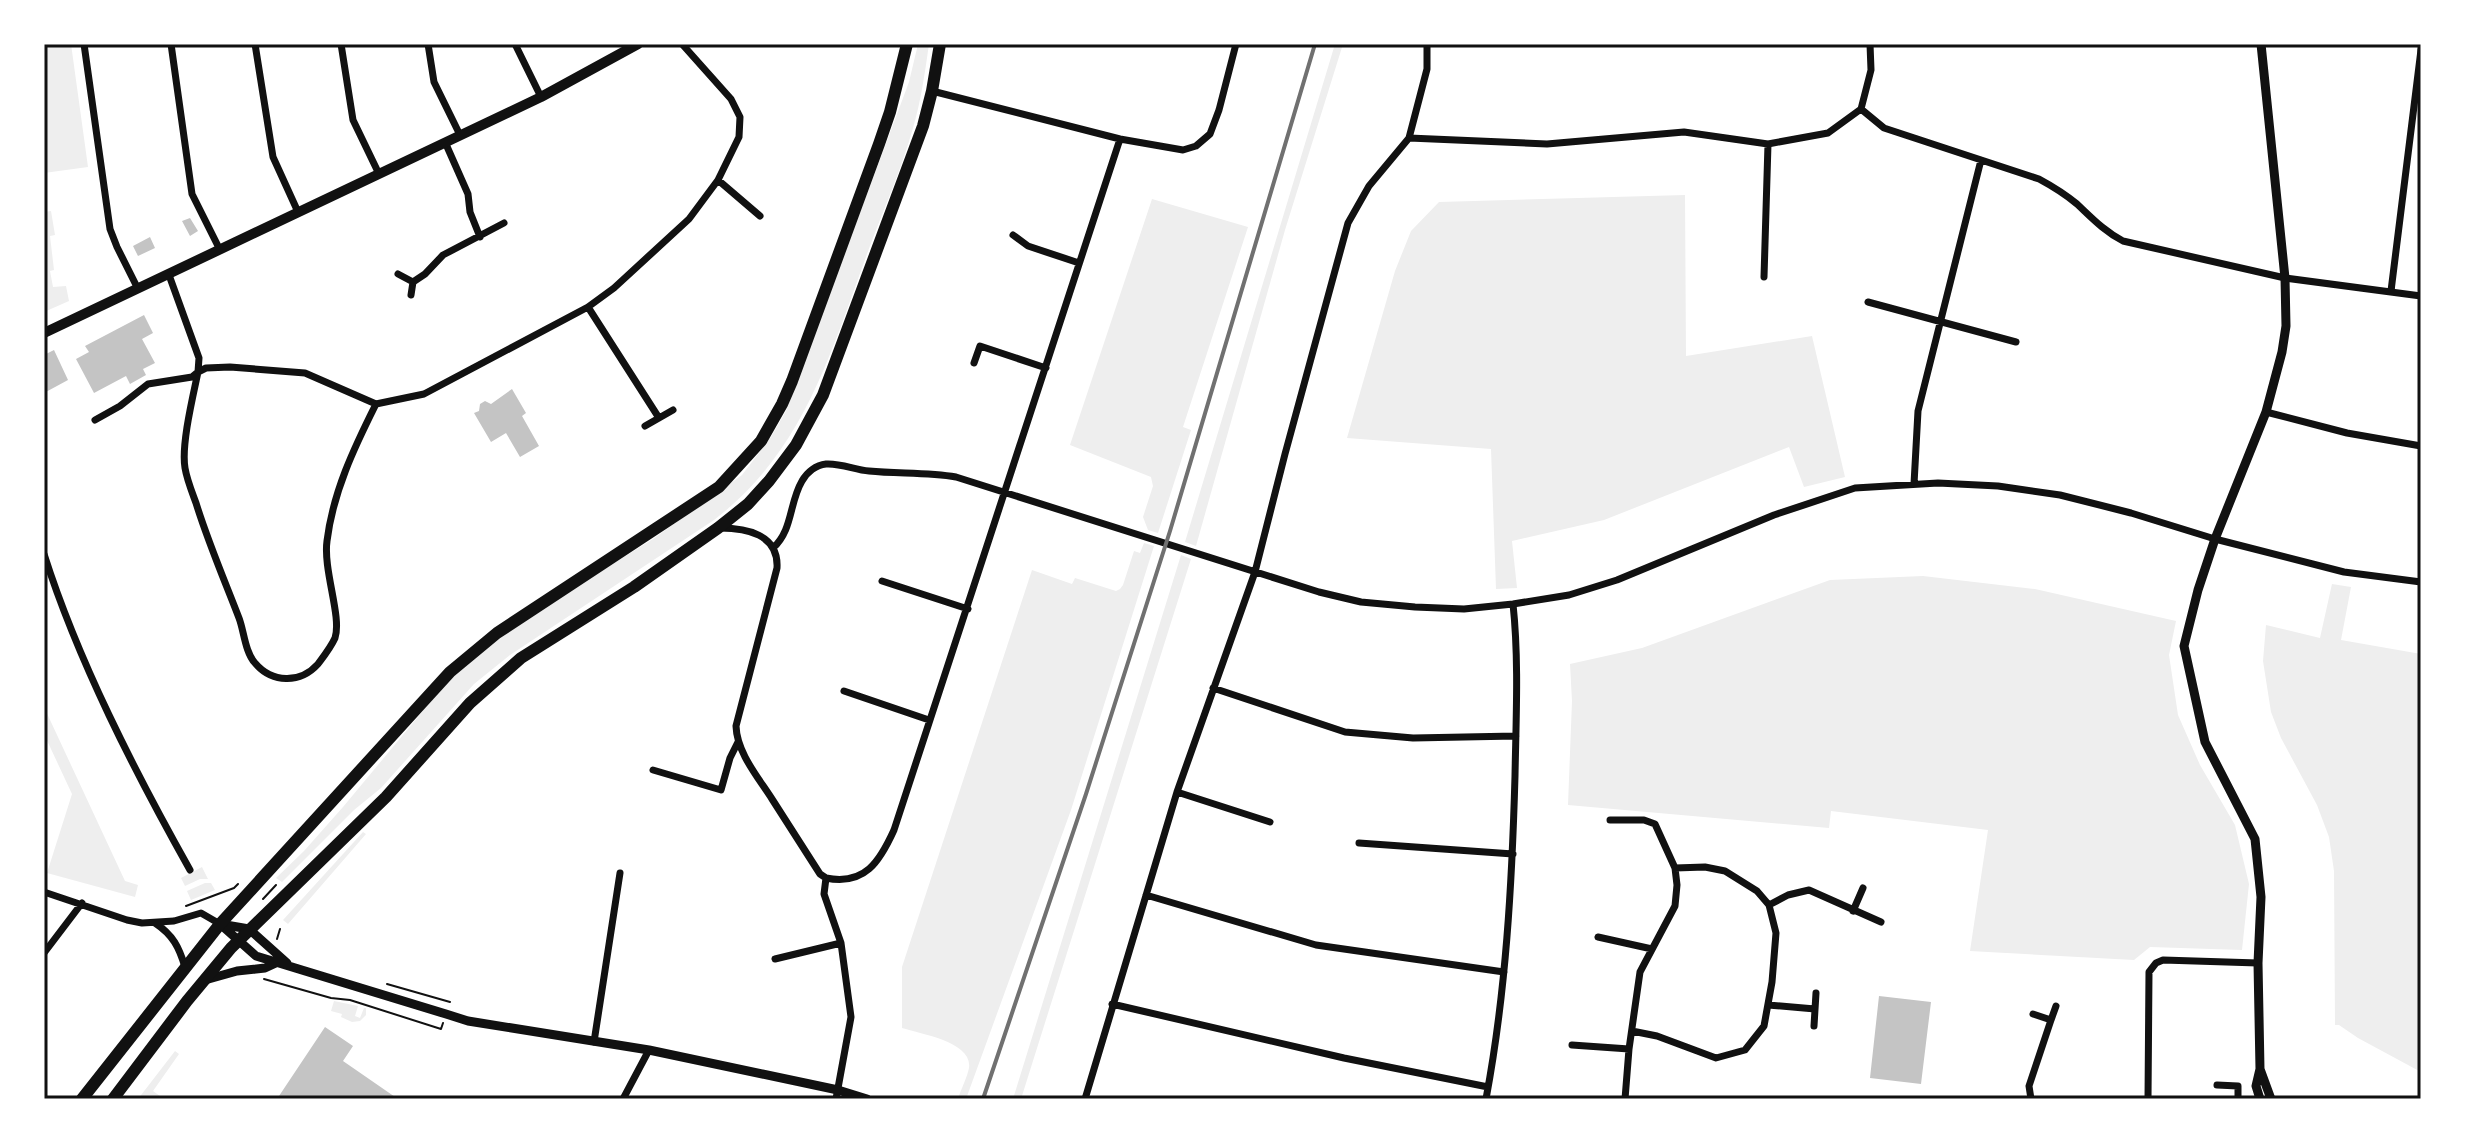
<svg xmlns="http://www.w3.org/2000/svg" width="2465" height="1143" font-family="Arial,sans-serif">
	<rect width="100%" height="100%" fill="#fff"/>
	<path fill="#eee" d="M44,44H71L88,167L44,173Z
		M918,44H929C925,72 921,101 913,128C901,171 882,213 867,254C830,355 803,452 714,520L510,655L474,684L381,788L354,810L282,882L276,878L304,851L343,807L447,682L479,653L561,596L653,539L742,475L771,437L786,411L909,82Z
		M1335,44H1343L1285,230L1196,546L1185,542Z
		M1685,195L1686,356L1812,336L1845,477L1804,487L1789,447L1604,520L1512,541L1517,588L1496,589L1491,449L1347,438L1395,271L1411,231L1439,202Z
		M1152,199L1248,227L1183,427L1191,430L1158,533L1148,530L1143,517L1153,486L1151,477L1070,445Z
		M51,211L55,235L50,236L54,270L50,271L53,287L66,286L69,301L44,312V212Z
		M1144,543L1154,546L1071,810L966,1099H958C961,1089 967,1078 969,1068C973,1042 921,1034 902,1028V967L1032,570L1072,584L1075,578L1116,591L1120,589L1123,585L1134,551L1140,553Z
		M1181,555L1191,559L1021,1099H1013Z
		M1923,576L2035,589L2176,621L2169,655L2178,715L2200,765L2235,825L2249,884L2242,950L2150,947L2134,960L1970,951L1988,830L1831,811L1829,828L1568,805L1572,701L1570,664L1642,648L1830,580Z
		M2332,584L2351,587L2341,640L2421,654V1072L2358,1038L2339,1025H2335L2334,871L2329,837L2317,805L2281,738L2271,712L2263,661L2266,625L2320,638Z
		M44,707L125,881L138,885L135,897L47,873L72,794L44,734Z
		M363,832L366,834L288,924L283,920Z
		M202,867L208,879H200L185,886L181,878Z
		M205,883H211L215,890L191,900L187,891Z
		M334,1001L358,1006L355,1016L360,1018L364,1008H366V1015L360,1021L352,1022L341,1017L342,1014L331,1011Z
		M175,1051L179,1054L153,1091L160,1096L158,1099H138Z"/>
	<path fill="#c4c4c4" d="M190,218L198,231L190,236L182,221Z
		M150,237L155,248L138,256L133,246Z
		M144,315L153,333L142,339L155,363L143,369L146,375L130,384L126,376L94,393L76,359L89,352L85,346Z
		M54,350L68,380L44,393V355Z
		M512,389L526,413L522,416L539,446L520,457L506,433L491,442L474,413L479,411L480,404L485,401L491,404Z
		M1879,996L1931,1002L1921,1084L1870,1078Z
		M325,1027L353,1046L343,1061L398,1099H277Z"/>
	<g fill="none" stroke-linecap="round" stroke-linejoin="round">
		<path stroke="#111" stroke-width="2" d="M263,899L276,885
			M186,906L234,888L238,884
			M277,939L280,929
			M264,979L331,998L350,1000L441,1029L443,1023
			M387,984L450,1002"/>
		<path stroke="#111" stroke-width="7" d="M84,44L110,229L117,247L138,289
			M171,44L192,194L219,248
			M255,44L273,157L298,212
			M341,44L353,120L379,174
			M428,44L434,82L460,135
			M515,44L541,97
			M1870,44L1871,70L1861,109L1884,128L2039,179C2052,186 2065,194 2077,204C2092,218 2104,231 2123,241L2285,278L2421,296
			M932,91L1120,139L1183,150L1196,146L1210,134L1219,110L1236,44
			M1409,138L1547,144L1684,132L1768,144L1828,133L1861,109
			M445,142L468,194L470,212L480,237
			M718,180L760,216
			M1013,235L1028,246L1079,263
			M398,274L413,282L411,295
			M1764,277L1768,144
			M413,282L425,274L443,255L504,223
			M2391,291L2421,50
			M1868,302L2016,342
			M588,307L659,418
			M974,363L980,346L1046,368
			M376,404C354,448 333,492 327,541C323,570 342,617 335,638C331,647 324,656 318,664C300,684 272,683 255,663C245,652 244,631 239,618C224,579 208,542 196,503C192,492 187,480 185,468C181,445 193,396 198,372L206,368L230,367L305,373L376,404L424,394L588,307L614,288L689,219L718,180L739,137L740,117L731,99L682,44
			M2266,412L2347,433L2421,446
			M95,420L120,406L148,384L192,377L198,372L199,358L169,275
			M645,426L673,410
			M1914,484L1918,411L1981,160
			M720,528C746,528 779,534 777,568L736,726C737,753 758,777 772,799C788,824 804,849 820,874L826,878
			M773,548C793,530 789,503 802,481C807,472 816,465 826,464C841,463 855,470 869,471C898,474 927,472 956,477L1319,592L1361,602L1415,607L1464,609L1513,604L1569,595L1617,580L1774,515L1855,488L1938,483L1998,486L2060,495L2131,513L2215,539L2344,572L2421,582
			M44,554C78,661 135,772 190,870
			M882,581L968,609
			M1213,688L1345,732L1413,738L1516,736
			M844,691L929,720
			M653,770L721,790L730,758L738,742
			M1177,792L1270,822
			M1610,820H1644L1655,824L1675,868L1677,885L1675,906L1640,972L1629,1049L1625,1099
			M1359,843L1513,854
			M826,878C865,886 880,861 894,830L1120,139
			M826,878L824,894L841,943L851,1017L836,1099
			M44,892L127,920L142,923L174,921L201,913L220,924
			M1146,895L1316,945L1504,972
			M1769,905L1788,895L1809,890L1881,922
			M1853,911L1863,888
			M155,923C173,935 179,947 185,967
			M1598,937L1652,949
			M44,953L82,903
			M775,959L841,943
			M1112,1004L1344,1058L1488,1087
			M1768,1005L1815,1009
			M2051,1020L2056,1006
			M1814,1026L1816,993
			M1632,1031L1657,1036L1716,1058L1745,1050L1764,1026L1772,982L1776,933L1769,905L1757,891L1725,871L1705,867L1675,868
			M594,1042L620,873
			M1572,1045L1629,1049
			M2217,1085L2238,1086V1099
			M623,1099L649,1050
			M1085,1099L1177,792L1255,572L1285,454L1348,223L1369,186L1409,138L1427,69V44
			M1486,1099C1506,992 1512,884 1515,776C1516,719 1519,660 1513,604
			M2031,1099L2029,1086L2051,1020L2033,1014
			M2148,1099L2149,972L2156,963L2163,960L2258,963"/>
		<path stroke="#111" stroke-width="9" d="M220,924L256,956L446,1014L468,1021L649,1050L838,1090L867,1099
			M220,924L249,929L287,963
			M205,980L237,971L265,968L278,962
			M2260,1069L2271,1099
			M2260,1099L2256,1086L2260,1069L2258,963L2261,897L2255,839L2205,742L2184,646L2198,590L2215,539L2266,412L2282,352L2286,326L2285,278L2261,44"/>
		<path stroke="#111" stroke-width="10" d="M44,333L541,97L638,44"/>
		<path stroke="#111" stroke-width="12" d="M82,1099L220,924L450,672L497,633L719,487L761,441L782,404L792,381L879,144L890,112L907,44
			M113,1099L187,1001L231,948L386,797L470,703L521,658L634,587L718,528L748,504L769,481L796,445L823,395L923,126L932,91L940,44"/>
		<path stroke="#707070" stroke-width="4" d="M983,1099L1086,794L1170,531L1315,44"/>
	</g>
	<rect width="2465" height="1143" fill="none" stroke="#ffffff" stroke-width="92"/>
	<rect x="46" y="46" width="2373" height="1051" fill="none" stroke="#111" stroke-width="3"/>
</svg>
